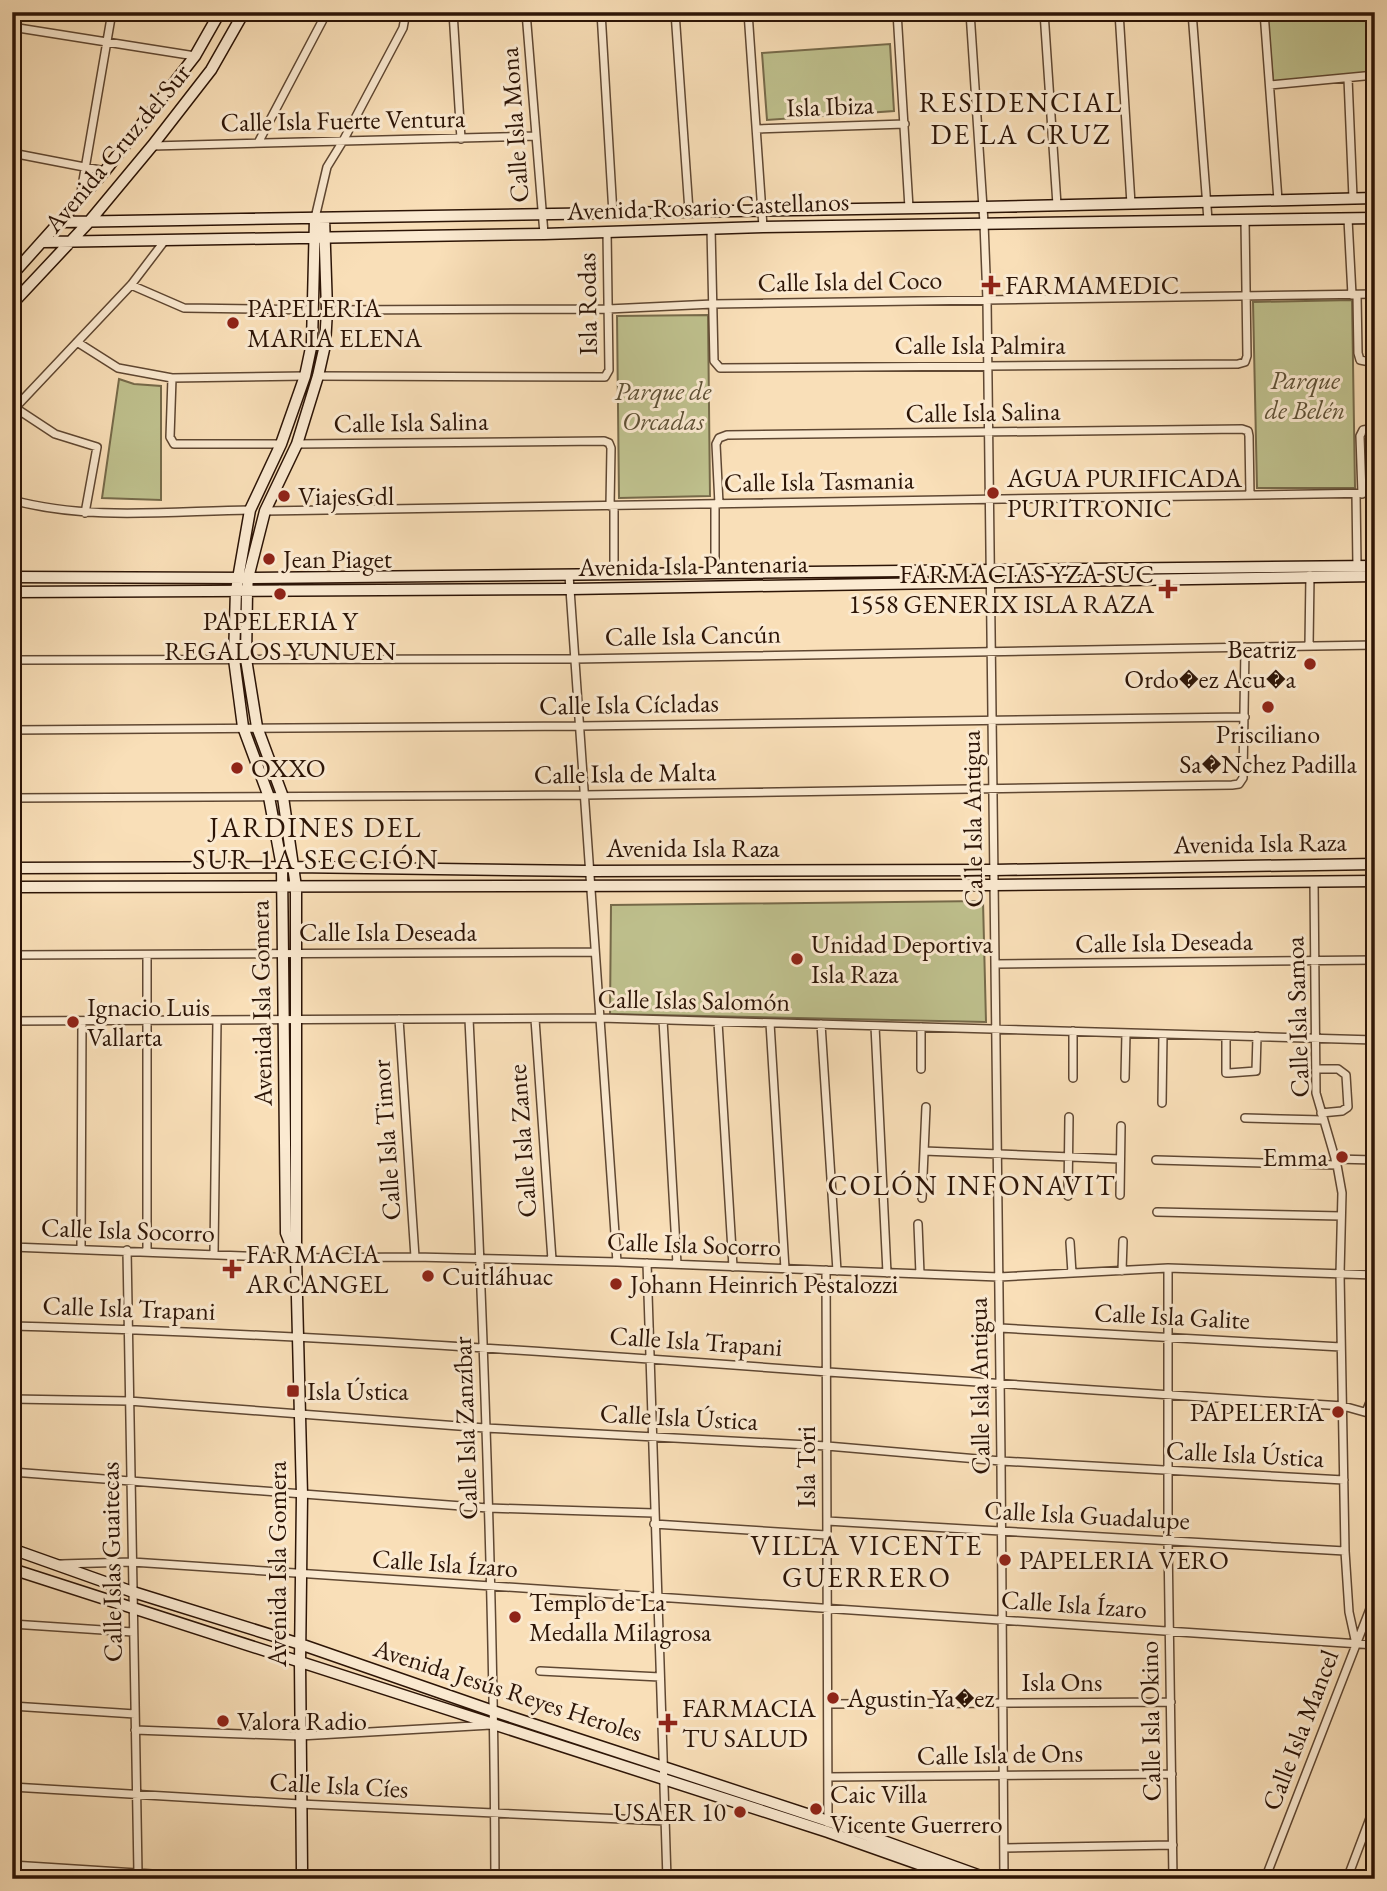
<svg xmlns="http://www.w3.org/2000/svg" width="1387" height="1891" font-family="'EB Garamond',serif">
	<rect width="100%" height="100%" fill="#f9dfb8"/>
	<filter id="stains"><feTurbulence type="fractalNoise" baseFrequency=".00286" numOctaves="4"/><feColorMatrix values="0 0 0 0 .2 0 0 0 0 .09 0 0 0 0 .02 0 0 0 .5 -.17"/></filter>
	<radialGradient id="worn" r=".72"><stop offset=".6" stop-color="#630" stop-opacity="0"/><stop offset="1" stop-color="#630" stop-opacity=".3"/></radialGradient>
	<path fill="#bfc18e" stroke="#766a4a" stroke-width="2" d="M1267,12H1375V72L1273,82Z
		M890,44L894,111L767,120L762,53Z
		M1352,300L1355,488H1257L1253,302Z
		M708,315L710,496L619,498L617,316Z
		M119,379L134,384L161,386V500L102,498Z
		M983,901L986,1022L610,1014L611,905Z"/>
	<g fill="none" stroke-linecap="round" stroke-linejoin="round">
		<defs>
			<path id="street" d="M453,12L461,139
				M526,12L544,234
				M601,12L613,214
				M675,12L689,211
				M748,12L763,227
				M897,12L909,208
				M970,12L984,223L987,300L1001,1461L1004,1879
				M1044,12L1057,205
				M1119,12L1131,204
				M1192,12L1208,220
				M1264,12L1278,200
				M12,27L195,56
				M1348,78L1353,198
				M1270,85L1375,75
				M757,129L905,124
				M258,143L327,12
				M152,146L536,136
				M12,153L105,171
				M80,198L112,12
				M315,218L327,167L343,141L403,28L406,12
				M1348,219L1352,295
				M711,228L714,361L720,368L1238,364L1245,362L1247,356L1245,220
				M131,285L184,308L313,310
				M1357,295L1358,353L1360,360L1375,363
				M327,310L608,309L713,304L1375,294
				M77,342L118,368L172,378L305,376
				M318,376L605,377L609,370L607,231
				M172,378L170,437L174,444H281
				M14,407L55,434L97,447L85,513
				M12,411L131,285L166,239
				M297,444L604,441L609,443L611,448L610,506
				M1356,494L1357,566
				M1362,494L1360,436L1363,430L1375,428
				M12,500C89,521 171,511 250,510
				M715,504V573
				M719,504L716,444L719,438L727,435L1242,429L1248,431L1249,436L1250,495
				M614,506V574
				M265,511L1375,493
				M569,575L617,1262
				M1309,646L1310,575
				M12,660L575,659L1375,645
				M12,730L580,726L1245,717
				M12,798L584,795L1232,785L1239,784L1243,778L1245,647
				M1314,882L1316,1093L1337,1165L1342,1193L1340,1274L1345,1551L1349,1612L1356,1644
				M12,955L595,952
				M995,964L1375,960
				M399,1019L415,1257
				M469,1019C483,1305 494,1592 495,1879
				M535,1019L552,1260
				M663,1020L677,1264
				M12,1021L600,1018L1375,1040
				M718,1022L733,1267
				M770,1023L785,1269
				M821,1024L837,1271
				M875,1026L887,1273
				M921,1027V1069
				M1073,1031V1078
				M1226,1036V1073H1229L1256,1071L1257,1036
				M1317,1069H1338L1346,1075L1348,1107L1342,1111L1321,1113
				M1125,1078L1126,1033
				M1162,1103L1163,1034
				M1245,1118L1323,1120
				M924,1151L1120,1159
				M1335,1159L1375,1160
				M1156,1160L1337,1165
				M1120,1195L1121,1126
				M1068,1196L1069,1117
				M922,1198L926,1107
				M1157,1212L1341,1216
				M918,1224L920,1274
				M1070,1242L1072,1273
				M12,1247L296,1258L415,1257L617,1262L999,1277L1168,1268L1375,1275
				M14,1247V1021
				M81,1249L82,1021
				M127,1250L138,1873
				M147,1251V955
				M214,1253L217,1020
				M647,1263L667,1879
				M1168,1268V1541L1173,1879
				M826,1270L828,1823
				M1122,1271L1123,1241
				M12,1326C285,1333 556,1352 828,1372C1000,1384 1171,1395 1343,1406L1375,1415
				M1000,1328L1341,1347
				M12,1399L129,1401L485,1428L827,1446L1001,1461L1344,1480
				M1366,1412L1375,1390
				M12,1472L488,1508L654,1513
				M827,1521L1345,1551
				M654,1524L826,1535
				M61,1564L132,1562L1375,1645
				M12,1624L133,1632
				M540,1671L660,1677
				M828,1704L1171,1702
				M12,1706L135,1714
				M135,1730L300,1736L491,1725
				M828,1777L1172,1774
				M12,1787L300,1804L665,1821
				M1004,1848L1173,1845
				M12,1865L230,1879
				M1265,1879L1375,1596
				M1347,1879L1375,1805"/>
			<path id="secondary" d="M60,222L983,207L1375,198
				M43,242L544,234L763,227L1375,218
				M12,275L105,171L195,56L220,12
				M12,304L88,223L152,146L211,70L244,12
				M12,577L248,578L1375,566
				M12,592L570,589L1375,576
				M12,868L294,867L589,871L994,870L1375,864
				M12,887L994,885L1375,881
				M295,1256L286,1233L282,867L269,797L243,727L234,659L236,590L250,510L281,444L305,376L312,343L315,218
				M12,1549L133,1592L300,1644L493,1711L828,1821L989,1879
				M12,1569L828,1832L961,1879
				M300,1879L302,1870L300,1662L302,1495L296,1258V887L283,797L257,727L246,659L247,590L248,578L265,511L297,444L318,376L325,345L327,310L324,218"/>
		</defs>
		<use href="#street" stroke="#5f4732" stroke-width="10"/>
		<use href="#secondary" stroke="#2c1406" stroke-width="13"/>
		<use href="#street" stroke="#fbead1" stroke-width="7"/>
		<use href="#secondary" stroke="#fbead1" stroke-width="10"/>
	</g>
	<g fill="#8f2418" stroke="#fbead1" stroke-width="2.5">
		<path d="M987.5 274.5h7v7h7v7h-7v7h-7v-7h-7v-7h7z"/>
		<circle cx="233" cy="323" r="7"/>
		<circle cx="993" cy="493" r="7"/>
		<circle cx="284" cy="496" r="7"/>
		<circle cx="269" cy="559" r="7"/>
		<path d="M1164.5 578.5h7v7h7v7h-7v7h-7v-7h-7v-7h7z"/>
		<circle cx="280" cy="594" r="7"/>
		<circle cx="1310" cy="664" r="7"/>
		<circle cx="1268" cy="707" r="7"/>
		<circle cx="237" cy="768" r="7"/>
		<circle cx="797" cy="959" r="7"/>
		<circle cx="73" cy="1022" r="7"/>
		<circle cx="1342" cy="1157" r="7"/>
		<path d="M228.5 1258.5h7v7h7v7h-7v7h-7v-7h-7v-7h7z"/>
		<circle cx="428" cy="1276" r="7"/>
		<circle cx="616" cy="1284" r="7"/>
		<rect x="286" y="1384" width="14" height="14" rx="3.5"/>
		<circle cx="1338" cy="1412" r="7"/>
		<circle cx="1005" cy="1560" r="7"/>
		<circle cx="515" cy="1617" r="7"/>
		<circle cx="833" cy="1698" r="7"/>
		<circle cx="223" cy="1721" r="7"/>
		<path d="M664.5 1712.5h7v7h7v7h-7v7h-7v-7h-7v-7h7z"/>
		<circle cx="816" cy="1809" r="7"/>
		<circle cx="740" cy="1812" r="7"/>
	</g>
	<g text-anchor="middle" stroke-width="6" stroke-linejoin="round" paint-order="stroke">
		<g font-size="26" fill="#2c1406" stroke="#fbead1">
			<text transform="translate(830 106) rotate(-2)" y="9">Isla Ibiza</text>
			<text transform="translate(343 120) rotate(-1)" y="9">Calle Isla Fuerte Ventura</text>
			<text transform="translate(514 125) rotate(-94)" y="9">Calle Isla Mona</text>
			<text transform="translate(117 148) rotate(-50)" y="9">Avenida Cruz del Sur</text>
			<text transform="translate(708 206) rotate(-2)" y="9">Avenida Rosario Castellanos</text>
			<text transform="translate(850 281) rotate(-1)" y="9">Calle Isla del Coco</text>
			<text transform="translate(587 304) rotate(-91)" y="9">Isla Rodas</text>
			<text x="980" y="354">Calle Isla Palmira</text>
			<text transform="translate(983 412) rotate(-1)" y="9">Calle Isla Salina</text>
			<text transform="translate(411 422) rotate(-1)" y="9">Calle Isla Salina</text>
			<text transform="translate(819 481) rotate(-1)" y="9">Calle Isla Tasmania</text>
			<text transform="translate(693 565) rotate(-1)" y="9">Avenida Isla Pantenaria</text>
			<text transform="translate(693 635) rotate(-1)" y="9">Calle Isla Cancún</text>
			<text transform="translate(629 704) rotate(-1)" y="9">Calle Isla Cícladas</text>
			<text transform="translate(625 773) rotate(-1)" y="9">Calle Isla de Malta</text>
			<text transform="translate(972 819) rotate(-91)" y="9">Calle Isla Antigua</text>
			<text transform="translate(1260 843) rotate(-1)" y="9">Avenida Isla Raza</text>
			<text x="693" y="857">Avenida Isla Raza</text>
			<text x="388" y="941">Calle Isla Deseada</text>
			<text transform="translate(1164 942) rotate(-1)" y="9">Calle Isla Deseada</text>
			<text transform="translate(694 1000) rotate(1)" y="9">Calle Islas Salomón</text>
			<text transform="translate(261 1003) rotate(-91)" y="9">Avenida Isla Gomera</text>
			<text transform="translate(1297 1017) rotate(-92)" y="9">Calle Isla Samoa</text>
			<text transform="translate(386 1140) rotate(-94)" y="9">Calle Isla Timor</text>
			<text transform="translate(522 1141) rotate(-94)" y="9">Calle Isla Zante</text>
			<text transform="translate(128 1230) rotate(2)" y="9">Calle Isla Socorro</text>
			<text transform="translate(694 1244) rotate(2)" y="9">Calle Isla Socorro</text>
			<text transform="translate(129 1308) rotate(2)" y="9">Calle Isla Trapani</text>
			<text transform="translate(1172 1316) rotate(3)" y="9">Calle Isla Galite</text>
			<text transform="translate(696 1341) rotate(4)" y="9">Calle Isla Trapani</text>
			<text transform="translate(979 1386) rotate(-91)" y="9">Calle Isla Antigua</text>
			<text transform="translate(679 1417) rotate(3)" y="9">Calle Isla Ústica</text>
			<text transform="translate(465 1428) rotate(-92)" y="9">Calle Isla Zanzíbar</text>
			<text transform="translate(1245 1454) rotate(3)" y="9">Calle Isla Ústica</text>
			<text transform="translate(806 1467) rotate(-90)" y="9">Isla Tori</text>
			<text transform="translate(1087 1515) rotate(3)" y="9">Calle Isla Guadalupe</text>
			<text transform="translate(111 1562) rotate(-91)" y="9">Calle Islas Guaitecas</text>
			<text transform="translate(445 1563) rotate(4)" y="9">Calle Isla Ízaro</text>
			<text transform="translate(277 1564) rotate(-90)" y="9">Avenida Isla Gomera</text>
			<text transform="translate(1074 1604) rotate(4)" y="9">Calle Isla Ízaro</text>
			<text x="1062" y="1691">Isla Ons</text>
			<text transform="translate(508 1690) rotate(18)" y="9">Avenida Jesús Reyes Heroles</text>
			<text transform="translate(1150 1721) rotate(-91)" y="9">Calle Isla Okino</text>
			<text transform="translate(1300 1730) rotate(-69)" y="9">Calle Isla Mancel</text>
			<text transform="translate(1000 1754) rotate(-1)" y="9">Calle Isla de Ons</text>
			<text transform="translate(339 1785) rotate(3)" y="9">Calle Isla Cíes</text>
		</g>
		<g font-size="26" fill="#2c1406" stroke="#fbead1" text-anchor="start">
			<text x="1005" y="294">FARMAMEDIC</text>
			<text x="247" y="317">PAPELERIA<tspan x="247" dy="30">MARIA ELENA</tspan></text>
			<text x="1007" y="487">AGUA PURIFICADA<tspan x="1007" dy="30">PURITRONIC</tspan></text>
			<text x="298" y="505">ViajesGdl</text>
			<text x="283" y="568">Jean Piaget</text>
			<text x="1154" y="583" text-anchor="end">FARMACIAS YZA SUC<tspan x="1154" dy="30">1558 GENERIX ISLA RAZA</tspan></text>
			<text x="280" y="630" text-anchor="middle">PAPELERIA Y<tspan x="280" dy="30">REGALOS YUNUEN</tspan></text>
			<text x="1296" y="658" text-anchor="end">Beatriz<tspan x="1296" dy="30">Ordo�ez Acu�a</tspan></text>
			<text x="1268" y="743" text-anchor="middle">Prisciliano<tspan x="1268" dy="30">Sa�Nchez Padilla</tspan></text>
			<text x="251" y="777">OXXO</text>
			<text x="811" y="953">Unidad Deportiva<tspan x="811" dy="30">Isla Raza</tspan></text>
			<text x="87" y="1016">Ignacio Luis<tspan x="87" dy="30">Vallarta</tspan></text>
			<text x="1328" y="1166" text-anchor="end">Emma</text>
			<text x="246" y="1263">FARMACIA<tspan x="246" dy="30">ARCANGEL</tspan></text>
			<text x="442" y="1285">Cuitláhuac</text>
			<text x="630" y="1293">Johann Heinrich Pestalozzi</text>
			<text x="307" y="1400">Isla Ústica</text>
			<text x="1324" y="1421" text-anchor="end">PAPELERIA</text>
			<text x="1019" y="1569">PAPELERIA VERO</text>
			<text x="529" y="1611">Templo de La<tspan x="529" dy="30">Medalla Milagrosa</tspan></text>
			<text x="847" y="1707">Agustin Ya�ez</text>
			<text x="682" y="1717">FARMACIA<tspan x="682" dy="30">TU SALUD</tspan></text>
			<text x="237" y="1730">Valora Radio</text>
			<text x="830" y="1803">Caic Villa<tspan x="830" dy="30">Vicente Guerrero</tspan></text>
			<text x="726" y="1821" text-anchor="end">USAER 10</text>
		</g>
		<g font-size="26" font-style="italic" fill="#5f5136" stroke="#fbead1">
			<text x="1305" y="389">Parque<tspan x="1305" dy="30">de Belén</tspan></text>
			<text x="663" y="400">Parque de<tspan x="663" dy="30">Orcadas</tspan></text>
		</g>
		<g font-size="28" letter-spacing="2" fill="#2c1406" stroke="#fbead1">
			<text x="1021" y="112">RESIDENCIAL<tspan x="1021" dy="32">DE LA CRUZ</tspan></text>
			<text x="316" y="837">JARDINES DEL<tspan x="316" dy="32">SUR 1A SECCIÓN</tspan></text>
			<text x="972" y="1195">COLÓN INFONAVIT</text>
			<text x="867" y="1555">VILLA VICENTE<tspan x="867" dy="32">GUERRERO</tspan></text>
		</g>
	</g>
	<rect width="1387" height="1891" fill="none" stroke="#f9dfb8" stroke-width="42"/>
	<rect x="14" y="14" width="1359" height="1863" fill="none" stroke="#2c1406" stroke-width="3.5"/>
	<rect x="21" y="21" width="1345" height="1849" fill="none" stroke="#2c1406" stroke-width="2"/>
	<rect width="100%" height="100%" filter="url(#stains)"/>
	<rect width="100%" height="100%" fill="url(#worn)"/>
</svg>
